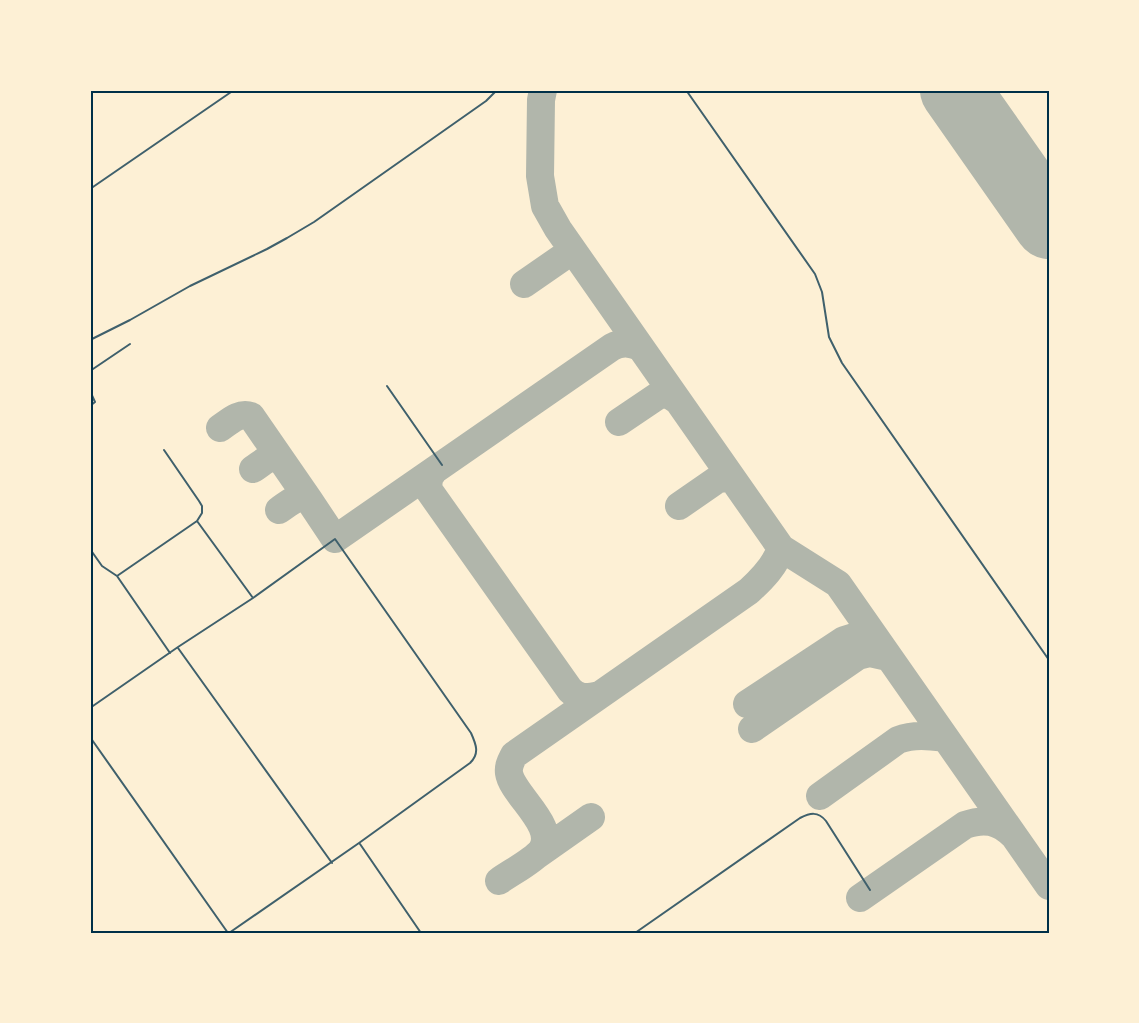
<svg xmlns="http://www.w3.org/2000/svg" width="1139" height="1023" font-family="Georgia,serif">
	<rect width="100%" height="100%" fill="#fdf0d5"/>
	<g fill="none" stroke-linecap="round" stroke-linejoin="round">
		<path stroke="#b1b6ab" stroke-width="28" d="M543,90L541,100L540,176L545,206L558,229L781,548L838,584L1049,886
			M983,90L986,104L1003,159
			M524,284L563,257L575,254
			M619,422L659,395L668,394L677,400
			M220,428C230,421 239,412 251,416L309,500L335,539L612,347C622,342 630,343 640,347
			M253,469C264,462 269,454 282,461
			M433,472L429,478L428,489L570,690C579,699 587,698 599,695
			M679,506L718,479L726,478L734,481
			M279,510C290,503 296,495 309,500
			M747,704L844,640L860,635L877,640
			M752,729L858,656L870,653L888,657
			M820,796L898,740C914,734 929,736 945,738
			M537,855L591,817
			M499,881C510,873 533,861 541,851C559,827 512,795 509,773C508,766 511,761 514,755L749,591C762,579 776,565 781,548
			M860,898L965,825C985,818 998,821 1013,835"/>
		<path stroke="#b1b6ab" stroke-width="70" d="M955,90L1049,224"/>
		<path stroke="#3f606c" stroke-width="2" d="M686,90L815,274L822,292L829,337L842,363L1049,660
			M90,189L234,90
			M90,340L130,320L190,286L267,249L287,238L314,222L486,101L497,90
			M90,371L130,344
			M387,386L442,465
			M90,391L95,402L90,406
			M197,521L253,598
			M90,549L102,566L117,576L170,653
			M117,576L197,521L202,513V506L199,501L164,450
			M178,648L332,863
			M90,708L178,647L253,598L335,539L471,733C476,744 480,754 470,763L359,843L229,933
			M90,737L228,933
			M360,844L421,933
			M635,933L800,818C810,813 818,811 826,821L870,890"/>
	</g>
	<rect width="1139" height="1023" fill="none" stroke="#fdf0d5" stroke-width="183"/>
	<rect x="92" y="92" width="956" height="840" fill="none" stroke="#003049" stroke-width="2"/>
</svg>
